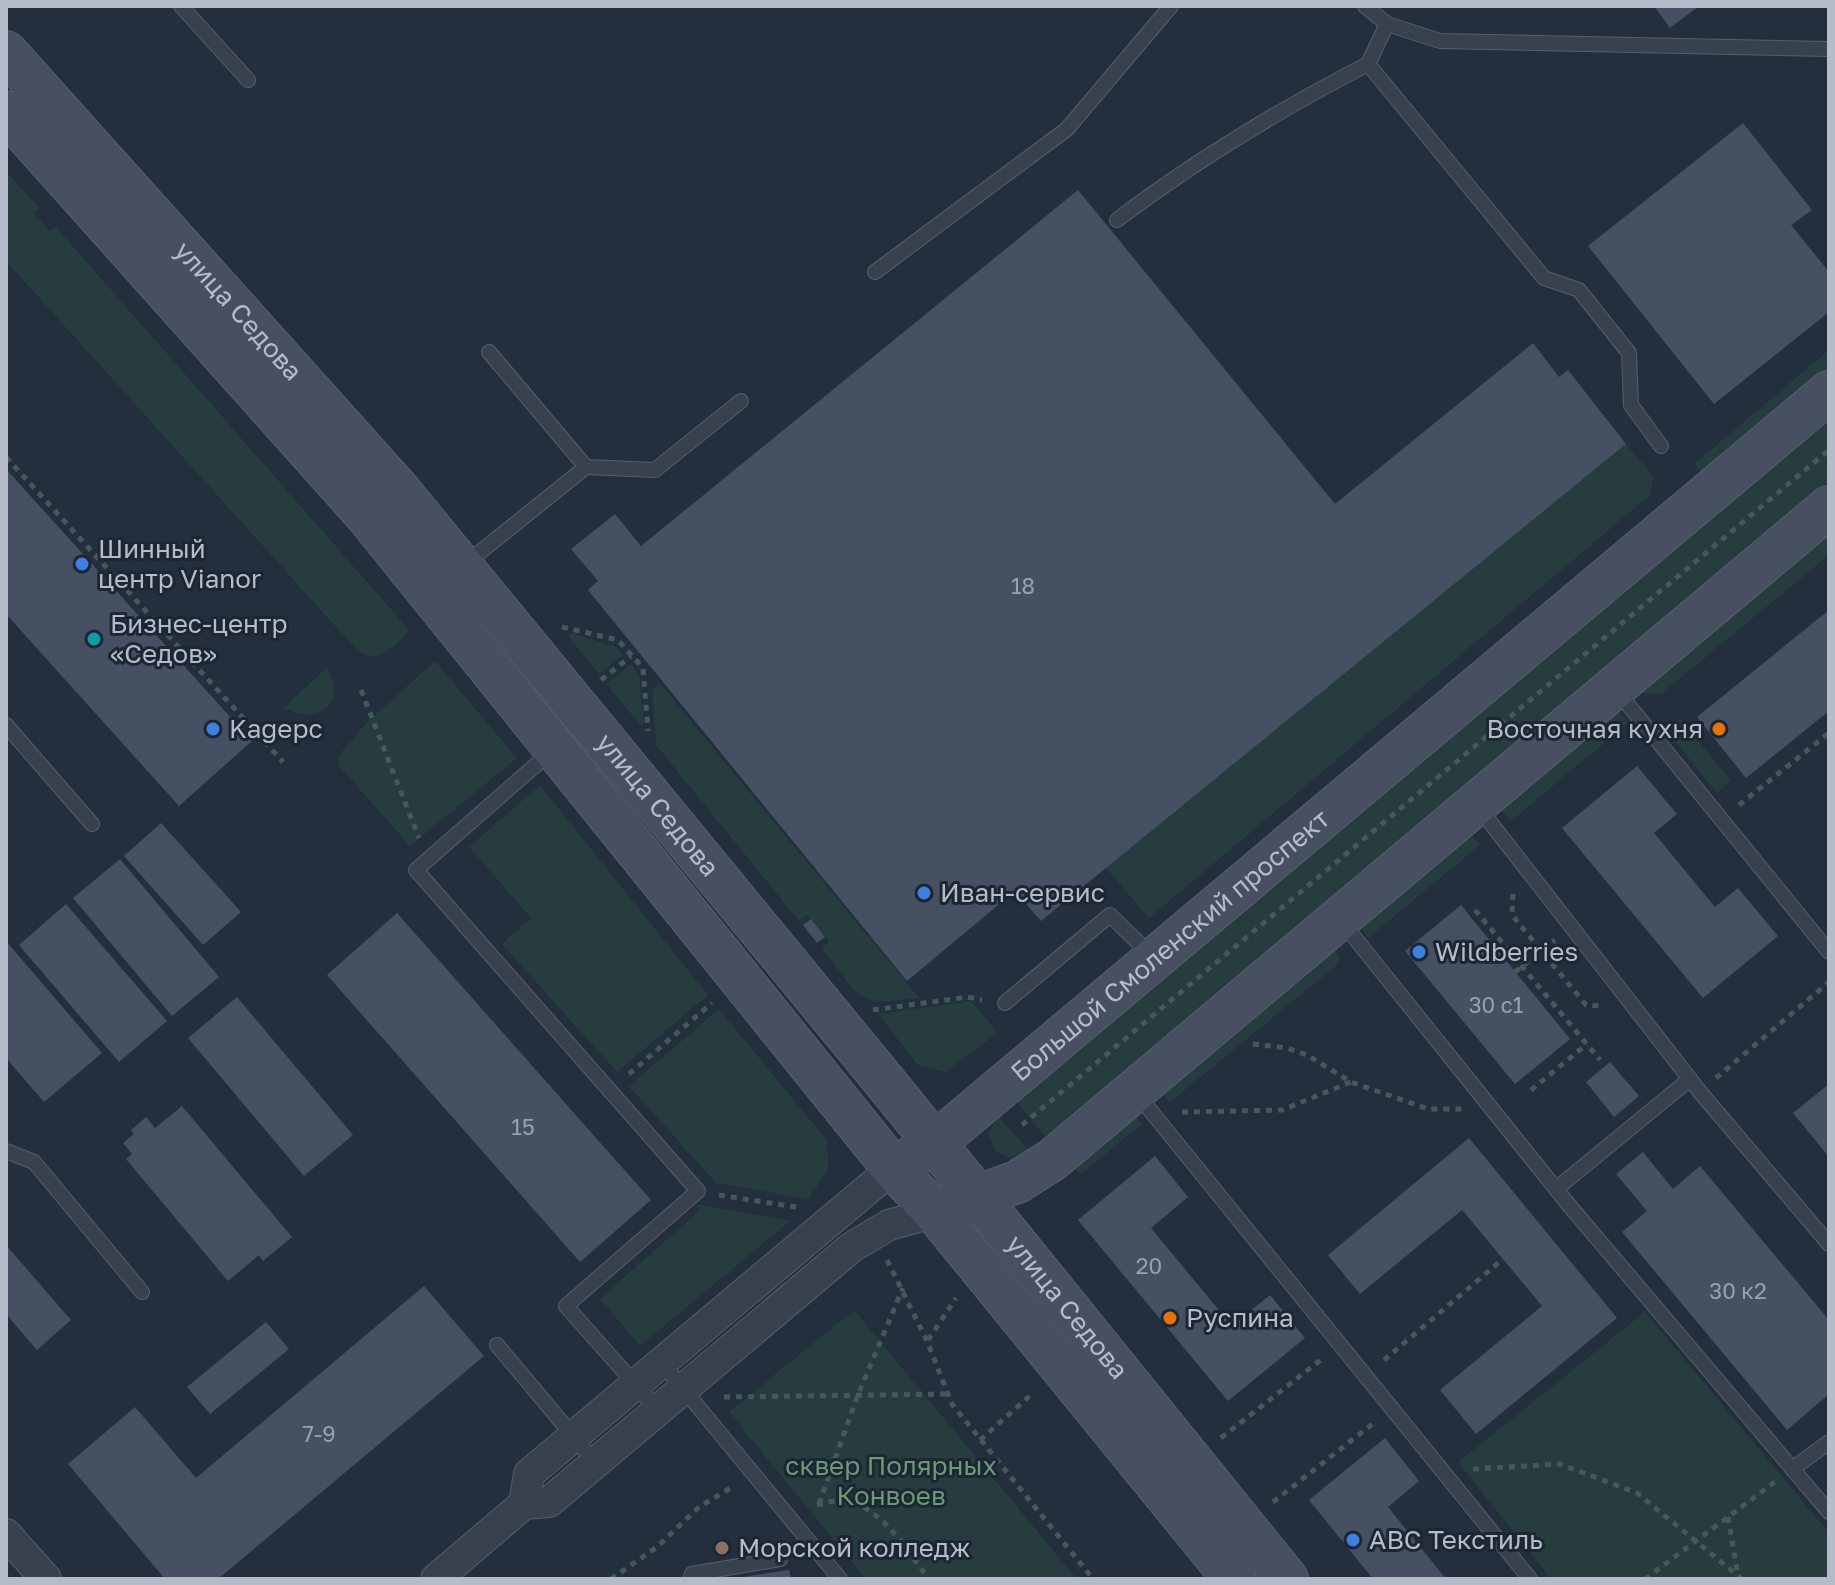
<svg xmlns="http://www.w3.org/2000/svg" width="1835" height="1585" font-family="'Golos Text',sans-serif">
	<rect width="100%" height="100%" fill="#242f3e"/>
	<path fill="#263c3f" d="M6,171L39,208L34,213L49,231L56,227L410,631C393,646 378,667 356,649L6,261Z
		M1829,350V368L1702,472L1694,464Z
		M1829,417V482L1046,1138L1015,1100Z
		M1626,444L1654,477L1649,496L1149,918L1106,868Z
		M1829,533V555L1661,694L1637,693Z
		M572,633L616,647L624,655L599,674L568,636Z
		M435,661L517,758L410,846L339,766V755L366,723Z
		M631,664L639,675L644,723L641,726L606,684Z
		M327,667C348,704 318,726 284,708Z
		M659,682L919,998C853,1007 862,998 822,949L829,941L807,915L799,921L656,745L652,691Z
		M1617,710L1628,723L1511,821L1500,809L1528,785L1531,787L1532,781Z
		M1680,718L1731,781L1717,793L1666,730Z
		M540,785L708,995L617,1072L502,944L531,918L469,847Z
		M1470,834L1480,845L1368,938L1359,926Z
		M1334,947L1339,958L1337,965L1170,1102L1161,1092Z
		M971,1001L998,1033L945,1072L918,1065L878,1014Z
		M719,1009L826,1139L829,1167L809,1199L716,1183L629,1086Z
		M1134,1114L1142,1124L1081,1174L1073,1166Z
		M997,1115L1029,1151L1011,1158L995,1151L989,1134Z
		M695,1204L790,1221L640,1346L600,1299L700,1210Z
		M854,1310L1077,1579H866L729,1412Z
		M1645,1312L1829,1533V1579H1551L1458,1462Z"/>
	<path fill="#455162" d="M1654,6H1699L1670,28Z
		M1743,123L1812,210L1791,225L1829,272V312L1714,404L1588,246Z
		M1078,190L1335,504L1533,343L1559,377L1568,370L1626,444L1041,921L1015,891L907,981L588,590L598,581L571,549L615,514L641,546Z
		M6,469L252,741L179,806L6,614Z
		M1829,610V711L1746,778L1697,717Z
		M1637,766L1677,814L1654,833L1715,907L1738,888L1778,936L1703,998L1562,828Z
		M161,823L241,912L203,945L124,856Z
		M120,859L219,977L172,1016L73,898Z
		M66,904L167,1021L119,1062L19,945Z
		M1461,905L1570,1039L1515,1084L1405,951Z
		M397,913L651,1200L580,1262L327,975Z
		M811,919L825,937L817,943L803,925Z
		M6,941L102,1053L44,1102L6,1058Z
		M237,997L353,1135L304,1176L188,1038Z
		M1610,1062L1639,1096L1614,1117L1586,1082Z
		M1829,1084V1157L1793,1113Z
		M182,1106L292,1237L263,1261L259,1255L228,1281L126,1159L132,1154L123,1143L134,1134L131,1130L146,1117L155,1128Z
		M1469,1138L1617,1318L1476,1434L1440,1390L1542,1306L1468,1217L1462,1210L1360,1294L1328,1255Z
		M1643,1152L1673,1189L1700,1166L1829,1320V1394L1787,1430L1622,1232L1647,1211L1616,1174Z
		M1155,1156L1188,1197L1151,1228L1232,1326L1270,1295L1305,1338L1228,1401L1078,1220Z
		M6,1245L71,1320L37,1350L6,1314Z
		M424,1286L484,1356L218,1579H165L68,1464L135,1407L196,1478Z
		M266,1322L289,1349L210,1414L187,1387Z
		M1385,1438L1419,1481L1388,1507L1446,1579H1373L1309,1500Z
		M789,1570L791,1579H743V1577Z"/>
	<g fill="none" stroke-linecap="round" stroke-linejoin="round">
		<defs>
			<path id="lane" d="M181,6L248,80
				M1365,6L1387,24L1440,41L1829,49
				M1387,24L1368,64L1544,278L1579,290L1629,353L1631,405L1661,446
				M1117,220C1196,160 1279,110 1368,64
				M875,272L1067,129L1171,6
				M489,352L586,467
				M464,565L586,467L655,470L741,401
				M1617,691L1829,952
				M6,725L92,824
				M553,750L416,870L698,1191L566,1306L658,1410
				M1479,808L1700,1092L1829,1244
				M1342,922L1568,1204L1829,1512
				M1005,1003L1110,915L1151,955
				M1137,1094L1530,1579
				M6,1151L34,1162L142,1292
				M1556,1189L1690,1079
				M497,1345L595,1462
				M662,1363L840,1579
				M1792,1469L1829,1442
				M690,1579L692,1574L780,1559"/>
			<path id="street" d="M524,1504L529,1474L893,1168
				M6,1534L46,1579
				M436,1579L524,1504L549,1502L852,1247L889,1225L935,1212"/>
			<g id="secondary">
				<path id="s1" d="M6,52L398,489L890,1088L1287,1579"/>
				<path d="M6,112L367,516L893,1168L935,1212L1234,1579"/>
				<path id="s2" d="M912,1157L935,1143L1829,392"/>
				<path d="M951,1206L1017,1182L1052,1160L1829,507"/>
			</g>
		</defs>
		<use href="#lane" stroke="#565f6c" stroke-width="16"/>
		<use href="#street" stroke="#565f6c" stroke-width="32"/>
		<use href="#secondary" stroke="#565f6c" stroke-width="44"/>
		<path stroke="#44595c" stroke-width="5" stroke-dasharray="6 6" stroke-linecap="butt" d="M6,457L283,762
			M562,627L618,640L643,668L648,731
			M601,680L631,656
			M361,690L419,838
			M1739,805L1829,733
			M1513,894L1512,915L1586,1005L1602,1006
			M1475,910L1600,1060
			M1515,972L1555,940
			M873,1010L968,997L982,1000
			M1253,1044L1287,1048L1307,1055L1351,1082L1428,1109H1463
			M629,1074L712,1003
			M1716,1078L1829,982
			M1531,1090L1587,1044
			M1182,1112L1282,1110L1351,1082
			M1022,1125L1829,450
			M719,1195L796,1207
			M887,1260L927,1341L952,1404L1093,1579
			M928,1340L956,1298
			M1384,1360L1503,1259
			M724,1397L948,1394
			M1221,1438L1323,1358
			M980,1440L1033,1393
			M1473,1469L1560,1464L1637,1493L1742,1579
			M1273,1502L1375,1422
			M819,1504L857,1397L903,1288
			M817,1505C871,1486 901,1543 929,1579
			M1728,1517L1738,1575
			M611,1579L657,1547L699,1507L734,1486
			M1645,1579L1776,1481"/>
		<use href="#lane" stroke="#38414e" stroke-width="14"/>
		<use href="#street" stroke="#38414e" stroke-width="30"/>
		<use href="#secondary" stroke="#465061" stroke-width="42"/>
	</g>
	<g fill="#3f7fe0" stroke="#1d2633" stroke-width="3">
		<circle cx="82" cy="564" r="8"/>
		<circle cx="213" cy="729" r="8"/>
		<circle cx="924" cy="893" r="8"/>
		<circle cx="1419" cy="952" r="8"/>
		<circle cx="1353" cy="1540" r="8"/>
	</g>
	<circle fill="#0f9aa8" stroke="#1d2633" stroke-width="3" cx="94" cy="639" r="8"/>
	<g fill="#e8710a" stroke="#1d2633" stroke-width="3">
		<circle cx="1719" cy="729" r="8"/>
		<circle cx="1170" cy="1318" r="8"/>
	</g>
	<circle fill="#8d6e63" stroke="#1d2633" stroke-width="3" cx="722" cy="1548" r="8"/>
	<g text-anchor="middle" stroke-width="6" stroke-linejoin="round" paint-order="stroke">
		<g font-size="22" fill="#98a1af">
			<text x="1023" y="594">18</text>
			<text x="1496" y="1013">30 с1</text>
			<text x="523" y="1135">15</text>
			<text x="1149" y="1274">20</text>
			<text x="1738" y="1299">30 к2</text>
			<text x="319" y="1442">7-9</text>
		</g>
		<g font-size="26" fill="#b4bcc9" stroke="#1d2633">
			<text dy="9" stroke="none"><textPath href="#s1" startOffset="348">улица Седова</textPath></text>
			<text dy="9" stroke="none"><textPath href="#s1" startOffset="996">улица Седова</textPath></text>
			<text dy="9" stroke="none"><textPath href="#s2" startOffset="334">Большой Смоленский проспект</textPath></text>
			<text dy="9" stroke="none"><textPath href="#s1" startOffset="1644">улица Седова</textPath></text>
		</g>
		<g font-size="26" fill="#b4bcc9" stroke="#1d2633" text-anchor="start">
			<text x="98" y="558">Шинный<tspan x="98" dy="30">центр Vianor</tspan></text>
			<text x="110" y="633">Бизнес-центр<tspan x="110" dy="30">«Седов»</tspan></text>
			<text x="229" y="738">Kagepc</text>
			<text x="1703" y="738" text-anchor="end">Восточная кухня</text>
			<text x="940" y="902">Иван-сервис</text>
			<text x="1435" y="961">Wildberries</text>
			<text x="1186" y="1327">Руспина</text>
			<text x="1369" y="1549">ABC Текстиль</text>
			<text x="738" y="1557">Морской колледж</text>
		</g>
		<g font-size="26" fill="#6b9a76" stroke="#1d2633">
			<text x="891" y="1475">сквер Полярных<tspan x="891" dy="30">Конвоев</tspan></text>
		</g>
	</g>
	<rect width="1835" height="1585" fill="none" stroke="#b4bcc9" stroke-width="16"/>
</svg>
